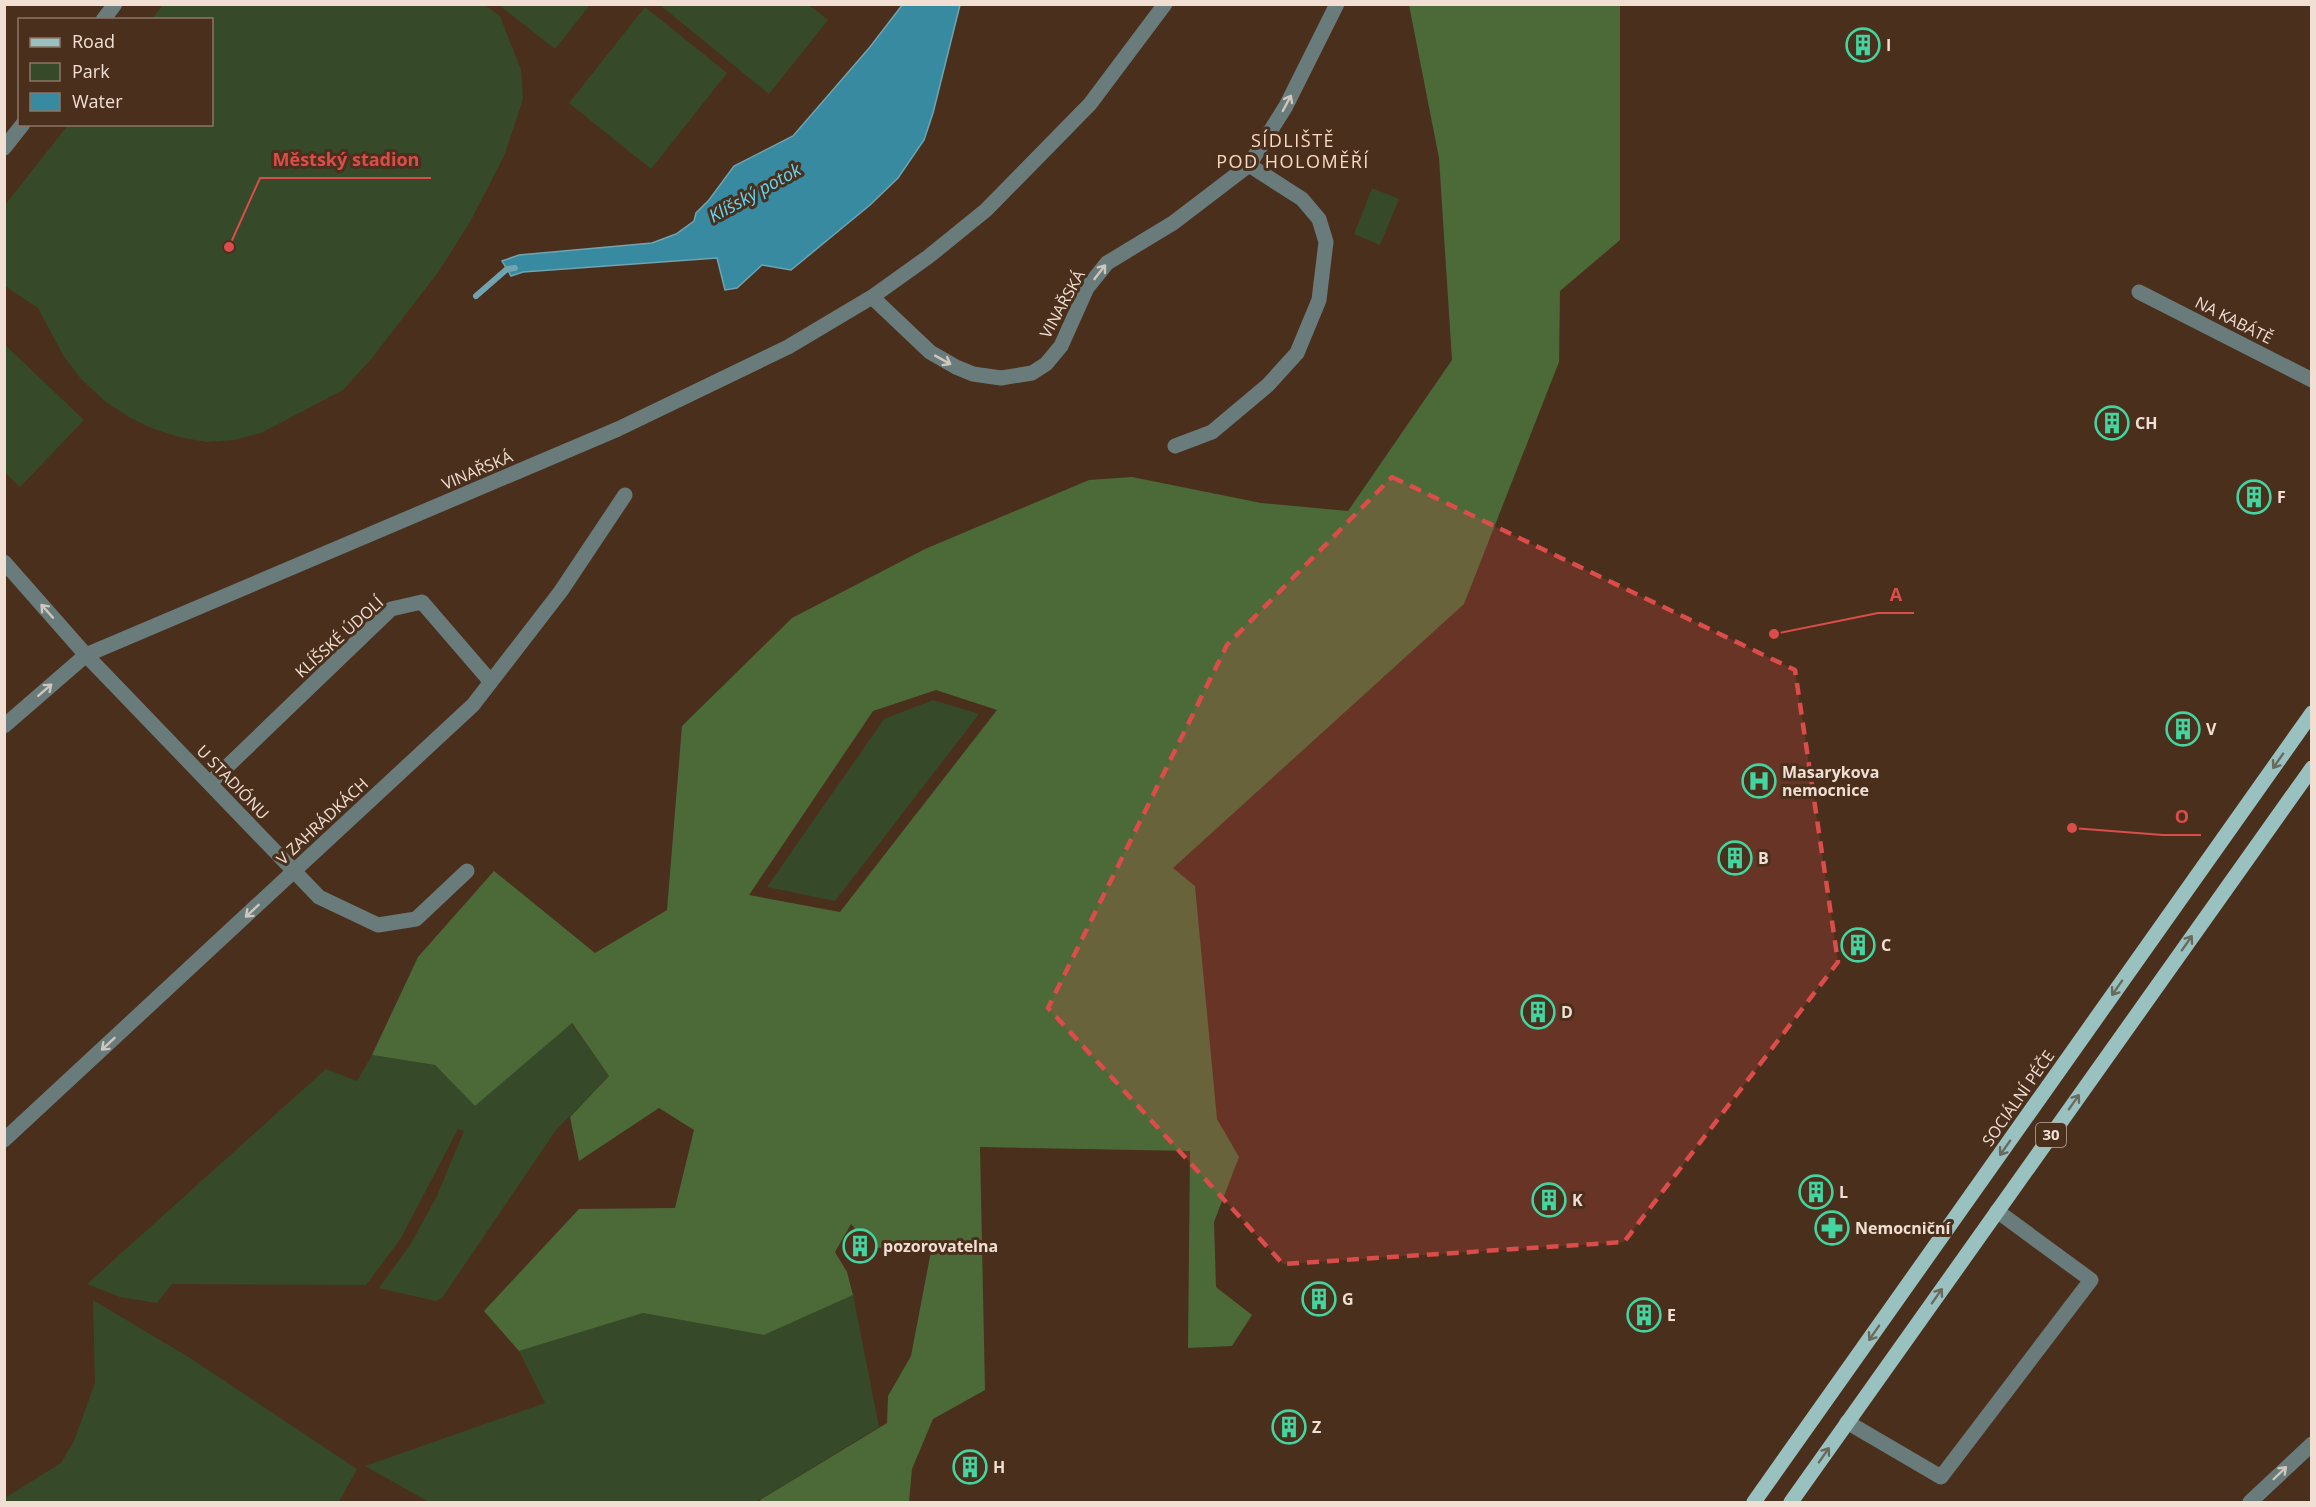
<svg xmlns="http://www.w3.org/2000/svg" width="2316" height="1507" font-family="'Open Sans',sans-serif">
	<rect width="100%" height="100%" fill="#4a2f1c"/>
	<path fill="#364a2a" d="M163,5H485L500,16L521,70L523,99L504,156L470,222L439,271L372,358L343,390L261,433L234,440L206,442L179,437L151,428L129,417L106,402L81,379L63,355L38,308L5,286V205L68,125L212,124V20L151,19Z
		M499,5H590L555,49Z
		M660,5H809L828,20L769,94Z
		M645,7L727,73L651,169L569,103Z
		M1372,188L1399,199L1380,245L1354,234Z
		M4,344L84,420L20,487L5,473Z
		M933,700L979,714L835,901L767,887L884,719Z
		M571,1023L609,1076L556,1130L442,1298L435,1301L379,1288L410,1245L436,1198L464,1131L458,1129L401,1238L366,1285L172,1284L157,1303L120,1297L87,1284L326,1069L357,1081L372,1055L435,1065L475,1106Z
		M853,1295L879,1427L756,1502H429L365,1466L545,1403L519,1351L643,1313L764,1335Z
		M93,1300L190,1358L357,1469L339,1502H5V1498L61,1463L74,1441L95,1383Z"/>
	<path fill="#4b6a37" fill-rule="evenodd" d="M1409,5H1620V240L1560,291L1559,362L1464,604L1173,868L1195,886L1217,1119L1239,1157L1214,1222L1216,1287L1252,1315L1232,1346L1188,1348L1190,1151L980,1147L985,1390L933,1419L912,1469L909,1502H761L760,1500L887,1423L888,1396L911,1356L932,1246L871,1248L851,1224L835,1252L847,1272L853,1295L764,1335L643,1313L519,1351L484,1311L579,1209L675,1208L694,1130L659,1108L579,1161L570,1117L609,1076L572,1023L475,1106L435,1065L372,1055L418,957L494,871L595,953L667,910L682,726L792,618L925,549L1089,480L1132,477L1261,503L1348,511L1452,360L1439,158ZM936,690L997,710L840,912L749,895L873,711Z"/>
	<path fill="#378aa0" stroke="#6fa4b0" stroke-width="1.5" d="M903,4L960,5L933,113L924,140L898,178L870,205L791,270L762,265L737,288L725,290L717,258L523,272L511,276L502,261L519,255L652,243L676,234L694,221L696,213L709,200L734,166L793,136L870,47Z"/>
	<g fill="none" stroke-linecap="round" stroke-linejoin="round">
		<path stroke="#6fa4b0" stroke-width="6" d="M476,296L507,269L515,268"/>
		<path stroke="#697c7b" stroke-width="15" d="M103,20L115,4
			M4,148L23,124
			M2139,292L2312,380
			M872,297L930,352L956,367L973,374L1001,378L1032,373L1046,364L1061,346L1087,288L1107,263L1173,223L1249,165L1286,106L1337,4
			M1175,446L1212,432L1268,385L1297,353L1319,300L1326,242L1319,219L1302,199L1249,165
			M4,562L86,655L319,897L378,925L416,919L467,871
			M4,726L86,655L618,429L788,347L872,297L928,257L986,210L1090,104L1165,4
			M210,783L391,609L422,602L491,682
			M4,1140L473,705L561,591L625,495
			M1847,1422L1941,1477L2091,1280L1997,1211
			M2250,1502L2312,1444"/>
		<path stroke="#99c1bf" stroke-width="15" d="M1754,1502L2312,713
			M1791,1502L2312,768"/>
	</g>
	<defs><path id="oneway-shaft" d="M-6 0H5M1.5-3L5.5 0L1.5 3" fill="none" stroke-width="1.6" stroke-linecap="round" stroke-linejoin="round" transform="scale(1.5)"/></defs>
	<g stroke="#cfc6be">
		<use href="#oneway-shaft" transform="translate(1287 103) rotate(-62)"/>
		<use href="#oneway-shaft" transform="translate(1100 272) rotate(-52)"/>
		<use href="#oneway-shaft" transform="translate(943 360) rotate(29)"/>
		<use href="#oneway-shaft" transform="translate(47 611) rotate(-132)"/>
		<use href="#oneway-shaft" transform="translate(45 690) rotate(-41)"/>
		<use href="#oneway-shaft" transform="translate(252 911) rotate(137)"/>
		<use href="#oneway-shaft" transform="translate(108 1044) rotate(137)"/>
		<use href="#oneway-shaft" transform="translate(2280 1473) rotate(-44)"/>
	</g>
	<g stroke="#6a695d">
		<use href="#oneway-shaft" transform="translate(2278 761) rotate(125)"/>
		<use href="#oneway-shaft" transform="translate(2187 943) rotate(-55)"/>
		<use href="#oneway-shaft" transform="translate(2117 988) rotate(125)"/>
		<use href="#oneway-shaft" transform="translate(2074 1102) rotate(-55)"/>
		<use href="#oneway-shaft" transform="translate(2005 1148) rotate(125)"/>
		<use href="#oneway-shaft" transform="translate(1937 1296) rotate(-55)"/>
		<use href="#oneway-shaft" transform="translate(1874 1333) rotate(125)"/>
		<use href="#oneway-shaft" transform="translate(1824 1455) rotate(-55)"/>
	</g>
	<path fill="#db4d4a" fill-opacity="0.2" stroke="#db4d4a" stroke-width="4.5" stroke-dasharray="12 8" stroke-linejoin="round" d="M1392,477L1795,670L1838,962L1624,1242L1283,1264L1048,1008L1227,645Z"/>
	<defs>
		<symbol id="building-ring" viewBox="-11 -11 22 22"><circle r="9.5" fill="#4a2f1c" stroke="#44d49f" stroke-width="1.5"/><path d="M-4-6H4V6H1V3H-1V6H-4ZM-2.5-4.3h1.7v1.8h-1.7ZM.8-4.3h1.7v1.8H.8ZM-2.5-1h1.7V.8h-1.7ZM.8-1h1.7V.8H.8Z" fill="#44d49f"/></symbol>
		<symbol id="hospital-ring" viewBox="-11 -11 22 22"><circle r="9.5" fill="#4a2f1c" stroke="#44d49f" stroke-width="1.5"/><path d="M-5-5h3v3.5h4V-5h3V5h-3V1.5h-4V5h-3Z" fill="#44d49f"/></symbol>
		<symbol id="pharmacy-ring" viewBox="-11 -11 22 22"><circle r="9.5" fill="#4a2f1c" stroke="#44d49f" stroke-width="1.5"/><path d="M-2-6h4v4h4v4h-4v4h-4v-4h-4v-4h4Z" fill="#44d49f"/></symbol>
	</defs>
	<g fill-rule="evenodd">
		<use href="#building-ring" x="1844" y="26" width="38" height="38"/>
		<use href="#building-ring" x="2093" y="404" width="38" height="38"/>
		<use href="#building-ring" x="2235" y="478" width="38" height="38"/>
		<use href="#building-ring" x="2164" y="710" width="38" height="38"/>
		<use href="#hospital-ring" x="1740" y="762" width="38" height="38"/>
		<use href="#building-ring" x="1716" y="839" width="38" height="38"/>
		<use href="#building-ring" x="1839" y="926" width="38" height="38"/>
		<use href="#building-ring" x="1519" y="993" width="38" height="38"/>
		<use href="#building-ring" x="1797" y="1173" width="38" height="38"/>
		<use href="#building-ring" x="1530" y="1181" width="38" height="38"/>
		<use href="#pharmacy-ring" x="1813" y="1209" width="38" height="38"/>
		<use href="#building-ring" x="841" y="1227" width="38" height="38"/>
		<use href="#building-ring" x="1300" y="1280" width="38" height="38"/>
		<use href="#building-ring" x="1625" y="1296" width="38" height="38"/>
		<use href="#building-ring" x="1270" y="1408" width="38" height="38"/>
		<use href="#building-ring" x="951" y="1448" width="38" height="38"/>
	</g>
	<g text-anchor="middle" stroke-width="6" stroke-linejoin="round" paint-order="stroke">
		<rect fill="#4a2f1c" stroke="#bfaa9d" stroke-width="1.5" x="2036" y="1123" width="30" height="24" rx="4.5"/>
		<g font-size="15" font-weight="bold" fill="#f1dfd4">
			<text x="2051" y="1140">30</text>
		</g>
		<g font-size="16" font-weight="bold" fill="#f1dfd4" stroke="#4a2f1c" text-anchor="start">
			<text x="1886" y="51">I</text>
			<text x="2135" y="429">CH</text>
			<text x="2277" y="503">F</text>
			<text x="2206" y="735">V</text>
			<text x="1782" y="778">Masarykova<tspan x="1782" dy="18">nemocnice</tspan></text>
			<text x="1758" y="864">B</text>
			<text x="1881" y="951">C</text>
			<text x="1561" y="1018">D</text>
			<text x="1839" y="1198">L</text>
			<text x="1572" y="1206">K</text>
			<text x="1855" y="1234">Nemocniční</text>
			<text x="883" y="1252">pozorovatelna</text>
			<text x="1342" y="1305">G</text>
			<text x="1667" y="1321">E</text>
			<text x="1312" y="1433">Z</text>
			<text x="993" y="1473">H</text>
		</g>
		<g font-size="16" fill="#f1dfd4" stroke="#4a2f1c">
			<text transform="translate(1062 304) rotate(-61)" y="6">VINAŘSKÁ</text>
			<text transform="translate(2234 320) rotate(27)" y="6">NA KABÁTĚ</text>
			<text transform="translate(477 470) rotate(-23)" y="6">VINAŘSKÁ</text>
			<text transform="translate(339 637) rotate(-42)" y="6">KLÍŠSKÉ ÚDOLÍ</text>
			<text transform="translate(233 782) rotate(46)" y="6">U STADIÓNU</text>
			<text transform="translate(322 821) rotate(-43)" y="6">V ZAHRÁDKÁCH</text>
			<text transform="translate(2018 1098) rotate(-55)" y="6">SOCIÁLNÍ PÉČE</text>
		</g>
		<g font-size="18" letter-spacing="1.5" fill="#fcd9c2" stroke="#4a2f1c">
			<text x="1293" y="147">SÍDLIŠTĚ<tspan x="1293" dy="21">POD HOLOMĚŘÍ</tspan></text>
		</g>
		<g font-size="18" font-style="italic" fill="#61d9f9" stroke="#4a2f1c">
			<text transform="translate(755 193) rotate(-29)" y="6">Klíšský potok</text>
		</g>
	</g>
	<path fill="none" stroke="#db4d4a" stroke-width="2" d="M229 247L260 178H431M1774 634L1878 613H1914M2072 828L2163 835H2201"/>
	<g fill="#db4d4a" stroke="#4a2f1c" stroke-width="2">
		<circle cx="229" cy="247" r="6"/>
		<circle cx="1774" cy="634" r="6"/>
		<circle cx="2072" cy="828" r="6"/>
	</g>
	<g font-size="18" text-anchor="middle" font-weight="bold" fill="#db4d4a" stroke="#4a2f1c" stroke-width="6" stroke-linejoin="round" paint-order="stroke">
		<text x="346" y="166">Městský stadion</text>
		<text x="1896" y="601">A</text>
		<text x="2182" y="823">O</text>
	</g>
	<rect width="2316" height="1507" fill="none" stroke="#f1dfd4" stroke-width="12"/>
	<rect x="18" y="18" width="195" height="108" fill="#4a2f1c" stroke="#8d7566" stroke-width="1.5"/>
	<rect x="30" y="38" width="30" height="9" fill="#99c1bf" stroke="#8d7566" stroke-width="1.5"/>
	<text x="72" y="48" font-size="18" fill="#f1dfd4">Road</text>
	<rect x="30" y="63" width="30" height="18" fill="#364a2a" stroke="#8d7566" stroke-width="1.5"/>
	<text x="72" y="78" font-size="18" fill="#f1dfd4">Park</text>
	<rect x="30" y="93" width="30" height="18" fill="#378aa0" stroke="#8d7566" stroke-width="1.5"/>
	<text x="72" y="108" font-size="18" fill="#f1dfd4">Water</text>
</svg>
